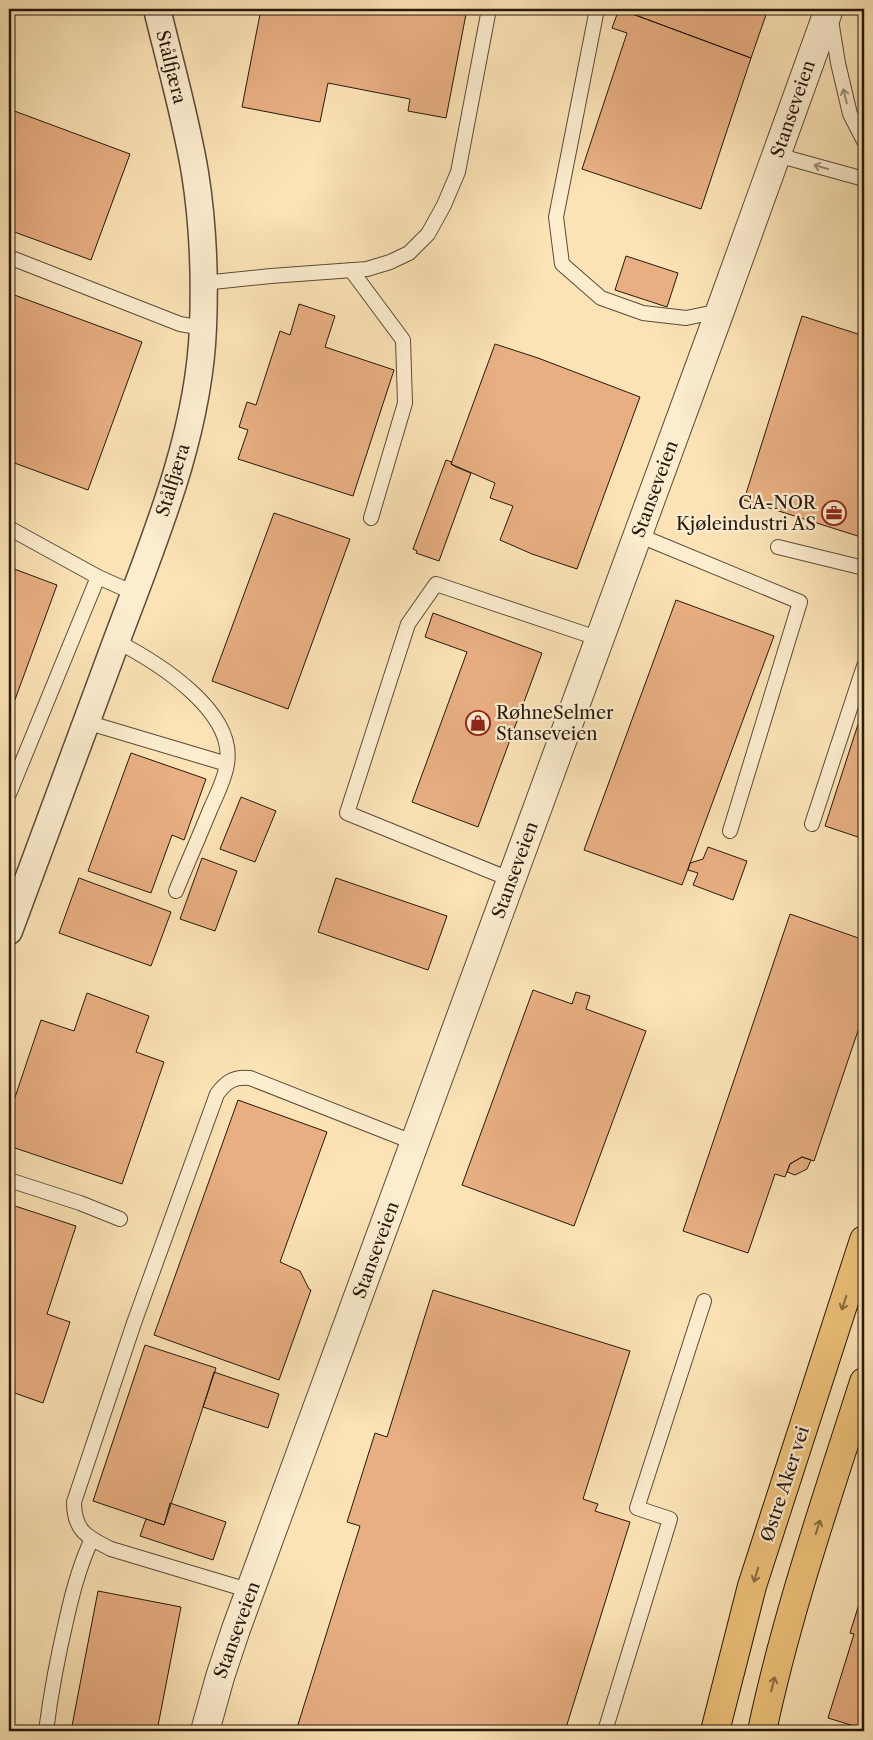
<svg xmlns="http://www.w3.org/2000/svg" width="873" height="1740" font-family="'Libre Caslon Text',serif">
	<rect width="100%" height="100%" fill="#fbe3b5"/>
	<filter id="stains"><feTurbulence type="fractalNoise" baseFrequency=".004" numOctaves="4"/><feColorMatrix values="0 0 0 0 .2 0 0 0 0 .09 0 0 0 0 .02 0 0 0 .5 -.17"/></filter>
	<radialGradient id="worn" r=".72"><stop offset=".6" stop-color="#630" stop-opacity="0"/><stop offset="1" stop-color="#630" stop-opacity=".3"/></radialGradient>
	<path fill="#e8af82" stroke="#26180e" d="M261,9H467L446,118L408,111L410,99L328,83L320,122L242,107Z
		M619,9H768L751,58Z
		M619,9L751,58L701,209L582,169L627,33L612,28Z
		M9,109L130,154L91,260L9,230Z
		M626,256L678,273L667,307L615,290Z
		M9,293L142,342L88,490L9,461Z
		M299,304L335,316L325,347L394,370L353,496L238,459L248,430L239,427L247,402L256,405L280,331L290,335Z
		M802,316L864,336V538L744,500Z
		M495,344L538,358L640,397L577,569L532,554L500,540L513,506L490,498L495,483L451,464Z
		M446,460L452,462L451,464L456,467L471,473L439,561L416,553L417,551L413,549Z
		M274,513L350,539L288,709L212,681Z
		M9,567L57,585L9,716Z
		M676,600L774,636L682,885L584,850Z
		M433,613L542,653L478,827L412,802L467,652L425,637Z
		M864,706V839L825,826Z
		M131,753L206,779L184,840L172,835L151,893L88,871Z
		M241,797L276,811L255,862L220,849Z
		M708,847L747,861L733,900L693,885L698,873L688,870L690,863L703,859Z
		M202,858L237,871L215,931L180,919Z
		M79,878L171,912L151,966L59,933Z
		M336,878L447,916L428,970L318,932Z
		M790,914L864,940V1013L814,1161L802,1157L790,1164L785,1177L775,1174L748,1253L683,1231Z
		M533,990L572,1004L576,992L590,996L586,1009L646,1031L574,1226L462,1185Z
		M87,993L149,1016L136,1052L164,1062L122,1184L9,1146V1115L41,1020L74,1031Z
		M238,1100L327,1132L280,1262L300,1271L309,1289L311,1290L279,1380L154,1335Z
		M802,1157L811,1160L807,1169L795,1175L787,1172L790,1164Z
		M9,1204L76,1226L47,1314L70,1322L43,1403L9,1391Z
		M433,1290L630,1351L583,1499L598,1504L595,1511L630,1522L565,1731H296L360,1526L347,1522L375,1433L387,1437Z
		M145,1345L216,1368L164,1525L93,1501Z
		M214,1372L279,1394L268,1428L203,1407Z
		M170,1503L226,1522L213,1560L140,1536L146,1519L164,1525Z
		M864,1588V1729L828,1718L854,1634L850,1633Z
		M98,1591L181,1607L157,1731H71Z
		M9,1652H14L12,1731H9Z"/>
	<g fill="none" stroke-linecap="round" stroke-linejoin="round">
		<defs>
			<path id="service" d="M597,9L556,217L562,264L601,298L643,313L686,318L720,311
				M831,20L838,63L850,114L864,141
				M777,155L864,179
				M9,257L180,324L203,328
				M351,270L403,340L405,403L371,518
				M203,283L271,276L367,269L390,262L409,253L428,234L444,205L458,172L489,9
				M9,528L98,577L134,593
				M638,535L800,602L730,831
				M778,547L864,568
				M116,641C157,662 236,711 227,764C225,779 216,796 210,810C199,837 187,864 176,891
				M86,722L227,764
				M9,794L98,577
				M812,824L864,666
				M512,880L347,813L408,624L436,584L600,639
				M9,1180L80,1203L120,1219
				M251,1591L111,1549C87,1537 74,1531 74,1502L134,1323L217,1094C226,1082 234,1076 250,1078L415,1143
				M46,1731C51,1692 58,1655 67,1617C73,1590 80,1564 92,1539
				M605,1731L670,1519L637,1508L704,1301"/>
			<path id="minor" d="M9,931C45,835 80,738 116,642C154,540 199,436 203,327C205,276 203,223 195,173C186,118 170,63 157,9"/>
			<path id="tertiary" d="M205,1731L220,1677L236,1629L720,311L829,9"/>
			<path id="trunk" d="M715,1731L752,1586L864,1240
				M762,1731C787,1613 827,1498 864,1382"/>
		</defs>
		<use href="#service" stroke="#5b4b38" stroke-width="16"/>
		<use href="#minor" stroke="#5b4b38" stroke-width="29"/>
		<use href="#tertiary" stroke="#5b4b38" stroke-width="30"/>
		<use href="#trunk" stroke="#26180e" stroke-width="30"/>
		<use href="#service" stroke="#fcedcf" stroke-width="14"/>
		<use href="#minor" stroke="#fcedcf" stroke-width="26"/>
		<use href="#tertiary" stroke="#fcedcf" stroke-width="28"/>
		<use href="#trunk" stroke="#eec27a" stroke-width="28"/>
	</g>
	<defs><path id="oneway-shaft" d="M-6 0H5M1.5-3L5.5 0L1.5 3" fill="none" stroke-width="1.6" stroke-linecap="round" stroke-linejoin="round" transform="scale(1.25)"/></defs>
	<g stroke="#9c8d78">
		<use href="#oneway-shaft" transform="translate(845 96) rotate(-104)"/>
		<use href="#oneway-shaft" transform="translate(821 167) rotate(-164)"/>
	</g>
	<g stroke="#8a6d44">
		<use href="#oneway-shaft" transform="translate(844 1303) rotate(108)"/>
		<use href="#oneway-shaft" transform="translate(818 1527) rotate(-72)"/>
		<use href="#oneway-shaft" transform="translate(756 1575) rotate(107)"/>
		<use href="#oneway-shaft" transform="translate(773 1684) rotate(-76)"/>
	</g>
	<defs>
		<symbol id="office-ring" viewBox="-11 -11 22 22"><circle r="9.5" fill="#fcedcf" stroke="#8f2418" stroke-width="1.5"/><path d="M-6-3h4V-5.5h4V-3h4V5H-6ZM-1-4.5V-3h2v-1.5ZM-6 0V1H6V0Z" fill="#8f2418"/></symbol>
		<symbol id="shop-ring" viewBox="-11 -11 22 22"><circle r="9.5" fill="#fcedcf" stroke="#8f2418" stroke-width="1.5"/><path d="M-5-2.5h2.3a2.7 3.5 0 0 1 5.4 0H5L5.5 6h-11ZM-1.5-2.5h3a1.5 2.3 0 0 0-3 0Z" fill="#8f2418"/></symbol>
	</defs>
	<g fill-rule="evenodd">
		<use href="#office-ring" x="820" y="499" width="28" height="28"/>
		<use href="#shop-ring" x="464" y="709" width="28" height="28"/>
	</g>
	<g text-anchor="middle" stroke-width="4.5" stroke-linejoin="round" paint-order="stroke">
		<g font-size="18" fill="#26180e" stroke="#fcedcf">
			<text transform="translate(171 67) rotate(76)" y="6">Stålfjæra</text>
			<text transform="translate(793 109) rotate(-71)" y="6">Stanseveien</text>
			<text transform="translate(173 480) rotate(-73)" y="6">Stålfjæra</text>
			<text transform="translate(655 489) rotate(-70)" y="6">Stanseveien</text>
			<text transform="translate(515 870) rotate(-70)" y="6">Stanseveien</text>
			<text transform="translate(376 1250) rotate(-70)" y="6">Stanseveien</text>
			<text transform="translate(785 1484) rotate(-72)" y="6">Østre Aker vei</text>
			<text transform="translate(237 1630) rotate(-70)" y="6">Stanseveien</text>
		</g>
		<g font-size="18" fill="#26180e" stroke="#fcedcf" text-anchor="end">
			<text x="816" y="509">CA-NOR<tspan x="816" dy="21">Kjøleindustri AS</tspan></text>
			<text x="496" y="719" text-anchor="start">RøhneSelmer<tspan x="496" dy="21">Stanseveien</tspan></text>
		</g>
	</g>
	<rect width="873" height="1740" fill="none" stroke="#fbe3b5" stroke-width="30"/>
	<rect x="10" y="10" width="853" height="1720" fill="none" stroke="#26180e" stroke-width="2.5"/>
	<rect x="15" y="15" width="843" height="1710" fill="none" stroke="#26180e"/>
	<rect width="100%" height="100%" filter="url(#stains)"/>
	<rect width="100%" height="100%" fill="url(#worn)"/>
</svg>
